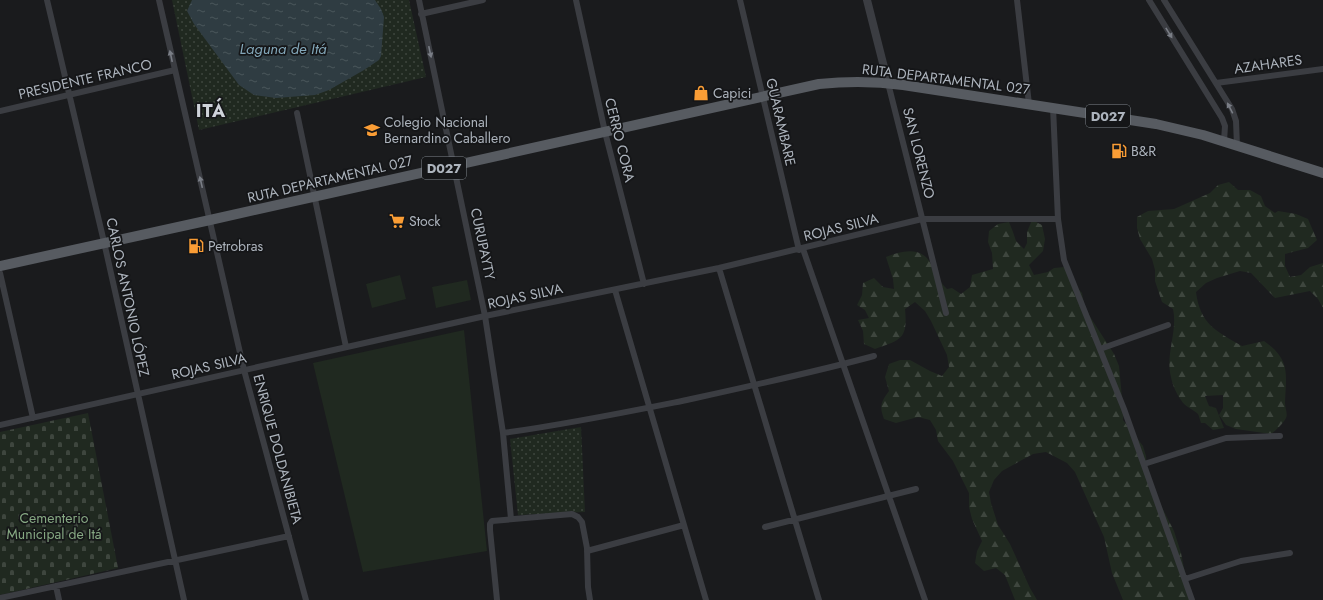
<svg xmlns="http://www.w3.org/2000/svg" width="1323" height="600" font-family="Jost,sans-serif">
	<defs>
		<pattern id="forest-firs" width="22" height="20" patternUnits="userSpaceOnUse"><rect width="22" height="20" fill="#202920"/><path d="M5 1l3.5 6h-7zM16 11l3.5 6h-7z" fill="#3e463e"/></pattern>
		<pattern id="cemetery-stones" width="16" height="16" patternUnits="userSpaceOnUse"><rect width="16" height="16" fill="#202920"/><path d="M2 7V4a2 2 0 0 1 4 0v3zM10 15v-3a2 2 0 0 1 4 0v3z" fill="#3e463e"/></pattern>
		<pattern id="park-dots" width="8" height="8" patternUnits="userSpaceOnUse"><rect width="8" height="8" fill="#202920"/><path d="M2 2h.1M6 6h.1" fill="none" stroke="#3e463e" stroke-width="1.8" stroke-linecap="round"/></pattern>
		<pattern id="water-ripples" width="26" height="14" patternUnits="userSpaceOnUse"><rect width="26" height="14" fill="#2f3c42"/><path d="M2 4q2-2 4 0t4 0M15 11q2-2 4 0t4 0" fill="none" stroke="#4a565b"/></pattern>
	</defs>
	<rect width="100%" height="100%" fill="#1a1b1d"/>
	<path fill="#202920" d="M400,275L406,299L372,308L366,284Z
		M467,280L471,300L436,308L432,287Z
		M464,330L487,551L363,572L313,363Z"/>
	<path fill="url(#forest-firs)" d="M1229,182L1238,190H1250L1261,196L1265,206L1275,213L1278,211L1296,214L1308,219L1317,240L1308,248L1285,254V266L1290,277L1301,275L1310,267L1323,263V308L1318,299L1310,291L1275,298L1251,273L1240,271L1217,278L1206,283L1196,292C1200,324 1216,331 1242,346L1264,341C1291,360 1286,374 1285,403C1285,408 1288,414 1286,418C1282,425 1277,429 1271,434L1236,429L1226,425L1219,415L1223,408V395L1205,396L1209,406L1216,408L1224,428L1213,430L1205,423H1201C1200,420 1199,416 1198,414C1193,409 1185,407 1181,400C1177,395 1172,384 1171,377C1165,355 1178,331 1173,309L1162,302L1155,281V270L1152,259L1140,239L1137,228V217L1148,211L1174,209L1210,193L1218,185Z
		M1032,220L1042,225L1045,239L1043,251L1029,265L1034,275L1048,272L1054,268L1065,267L1069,278L1082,293L1084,304L1089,315L1114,354L1119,366L1122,398L1124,409L1123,420L1143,446L1146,456L1148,480L1174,531L1181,553L1188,588L1194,600H1123L1112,573L1104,537L1075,472L1067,463L1046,452L1033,454L1002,471L994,480L989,492L991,503L998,525L1010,544L1030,588L1037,600H1015L1005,575L996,568L984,571L975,563L977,551L982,541L972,519L969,507V493L953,461L938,441L936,430L930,420L918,417L896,423L884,419C879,406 881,402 889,391L885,377L889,364L900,360H910L930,371L942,376L949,367L947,355L931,321L925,311L915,302L905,309C908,339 901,340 875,349L864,344L863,331L858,320L869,318L865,310L857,305L862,295L863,283L874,278L883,287L894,289L893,279L886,257C900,251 920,246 930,262C936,272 937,279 947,289L952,288L961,294L970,287L972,275L993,269L992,253L988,242L989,231L998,224L1009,222L1013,232L1016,241L1024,249L1027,243V232Z"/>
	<path fill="url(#cemetery-stones)" d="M88,413L118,568L0,595V432Z"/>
	<path fill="url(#park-dots)" d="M172,0H409L426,77L199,130Z
		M581,427L585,512L518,515L510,439Z"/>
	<path fill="url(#water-ripples)" d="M192,0H375L381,9L384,17L381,56L379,60L364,70L329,90L315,95L276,98L254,95L239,85L194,24L187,11Z"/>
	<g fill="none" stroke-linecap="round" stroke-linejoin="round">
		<path stroke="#3b3d42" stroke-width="6" d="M47,0L104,242L184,600
			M159,0L244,370L306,600
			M419,0L485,316L503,433L511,519
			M576,0L605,132L644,284
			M740,0L799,250
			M1017,0L1029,104
			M1149,0L1222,118L1225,126L1224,141
			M1164,0L1232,109L1236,121L1237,146
			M421,14L483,0
			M888,83L946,313
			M1216,83L1323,69
			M1053,107L1058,219L1064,260L1124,409L1192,600
			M0,111L175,70
			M297,113L346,347
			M803,249L925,600
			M719,268L819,600
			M0,273L33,418
			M615,290L706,600
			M1100,349L1168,325
			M0,425L485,316L719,268L922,219H1058
			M503,433C563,425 622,413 682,401C746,387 811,373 874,356
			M1144,464L1226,438L1280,436
			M765,527L916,489
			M587,551L684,525
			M1185,579L1241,561L1290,553
			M56,586L59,600
			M0,598L289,536
			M497,600L490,530V524L492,521L572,514L578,517L582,522L587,548L588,587L590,600"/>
		<path stroke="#3b3d42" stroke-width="8" d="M867,0L888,83"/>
		<path stroke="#575b61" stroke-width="10" d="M0,266L210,220L819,84C848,81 874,81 903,85L1156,124L1203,135L1323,173"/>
	</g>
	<defs><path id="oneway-solid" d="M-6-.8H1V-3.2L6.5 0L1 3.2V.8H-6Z"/></defs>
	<g fill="#7a7e86">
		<use href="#oneway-solid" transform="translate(1169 33) rotate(58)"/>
		<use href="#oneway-solid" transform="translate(430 52) rotate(78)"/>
		<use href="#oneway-solid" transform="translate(171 56) rotate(-102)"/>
		<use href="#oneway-solid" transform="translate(1230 108) rotate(-117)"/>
		<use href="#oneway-solid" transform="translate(201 182) rotate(-103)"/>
	</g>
	<defs>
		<symbol id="shop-bare" viewBox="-9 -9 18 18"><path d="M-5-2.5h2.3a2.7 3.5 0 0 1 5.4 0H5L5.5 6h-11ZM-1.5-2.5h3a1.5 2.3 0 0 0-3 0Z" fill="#fa9d35" stroke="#151618" stroke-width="2.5" paint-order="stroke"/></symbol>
		<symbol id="university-bare" viewBox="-9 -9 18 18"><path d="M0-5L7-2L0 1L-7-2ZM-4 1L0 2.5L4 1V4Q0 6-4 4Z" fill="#fa9d35" stroke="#151618" stroke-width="2.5" paint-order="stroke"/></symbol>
		<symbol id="fuel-bare" viewBox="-9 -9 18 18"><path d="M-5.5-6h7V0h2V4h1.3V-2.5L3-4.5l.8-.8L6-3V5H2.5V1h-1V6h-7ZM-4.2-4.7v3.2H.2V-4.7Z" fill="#fa9d35" stroke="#151618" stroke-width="2.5" paint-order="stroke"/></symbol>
		<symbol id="supermarket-bare" viewBox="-9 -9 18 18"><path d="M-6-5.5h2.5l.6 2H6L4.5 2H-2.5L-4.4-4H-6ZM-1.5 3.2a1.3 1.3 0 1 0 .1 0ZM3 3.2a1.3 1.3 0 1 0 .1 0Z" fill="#fa9d35" stroke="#151618" stroke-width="2.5" paint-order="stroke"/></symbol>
	</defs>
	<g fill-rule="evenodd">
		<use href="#shop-bare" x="690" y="82" width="22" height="22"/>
		<use href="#university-bare" x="361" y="119" width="22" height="22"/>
		<use href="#fuel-bare" x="1108" y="140" width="22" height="22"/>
		<use href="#supermarket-bare" x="386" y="210" width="22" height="22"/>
		<use href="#fuel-bare" x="185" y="235" width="22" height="22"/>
	</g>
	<g text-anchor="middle" stroke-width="3.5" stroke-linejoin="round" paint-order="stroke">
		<g fill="#151618" stroke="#7f858c" stroke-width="1">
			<rect x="1086" y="105" width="44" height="22" rx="3"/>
			<rect x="422" y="157" width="44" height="22" rx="3"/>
		</g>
		<g font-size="13" font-weight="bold" fill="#adb4bd">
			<text x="1108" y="121">D027</text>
			<text x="444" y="173">D027</text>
		</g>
		<g font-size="14" fill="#adb4bd" stroke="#151618">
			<text transform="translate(1268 64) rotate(-8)" y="5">AZAHARES</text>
			<text transform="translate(85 79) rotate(-13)" y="5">PRESIDENTE FRANCO</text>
			<text transform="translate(946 79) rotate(7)" y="5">RUTA DEPARTAMENTAL 027</text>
			<text transform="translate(781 122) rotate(77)" y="5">GUARAMBARE</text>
			<text transform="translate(620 140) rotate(76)" y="5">CERRO CORA</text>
			<text transform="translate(919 153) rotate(76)" y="5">SAN LORENZO</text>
			<text transform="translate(330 179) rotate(-13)" y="5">RUTA DEPARTAMENTAL 027</text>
			<text transform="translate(841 227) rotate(-14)" y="5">ROJAS SILVA</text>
			<text transform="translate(483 244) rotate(78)" y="5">CURUPAYTY</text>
			<text transform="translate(525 296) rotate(-12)" y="5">ROJAS SILVA</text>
			<text transform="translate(128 297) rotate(78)" y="5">CARLOS ANTONIO LÓPEZ</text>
			<text transform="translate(209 366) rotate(-13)" y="5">ROJAS SILVA</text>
			<text transform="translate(278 449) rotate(75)" y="5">ENRIQUE DOLDANIBIETA</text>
		</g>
		<g font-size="14" fill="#adb4bd" stroke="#151618" text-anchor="start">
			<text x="713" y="98">Capici</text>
			<text x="384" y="127">Colegio Nacional<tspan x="384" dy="16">Bernardino Caballero</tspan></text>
			<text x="1131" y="156">B&amp;R</text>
			<text x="409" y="226">Stock</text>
			<text x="208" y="251">Petrobras</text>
		</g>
		<g font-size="14" fill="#86a883" stroke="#151618">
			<text x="54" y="523">Cementerio<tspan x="54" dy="16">Municipal de Itá</tspan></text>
		</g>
		<g font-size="15" font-style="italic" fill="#83a7b9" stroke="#151618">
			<text x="283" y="54">Laguna de Itá</text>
		</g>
		<g font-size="18" font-weight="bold" letter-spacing="1" fill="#ced2d9" stroke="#151618">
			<text x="211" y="117">ITÁ</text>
		</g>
	</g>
</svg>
